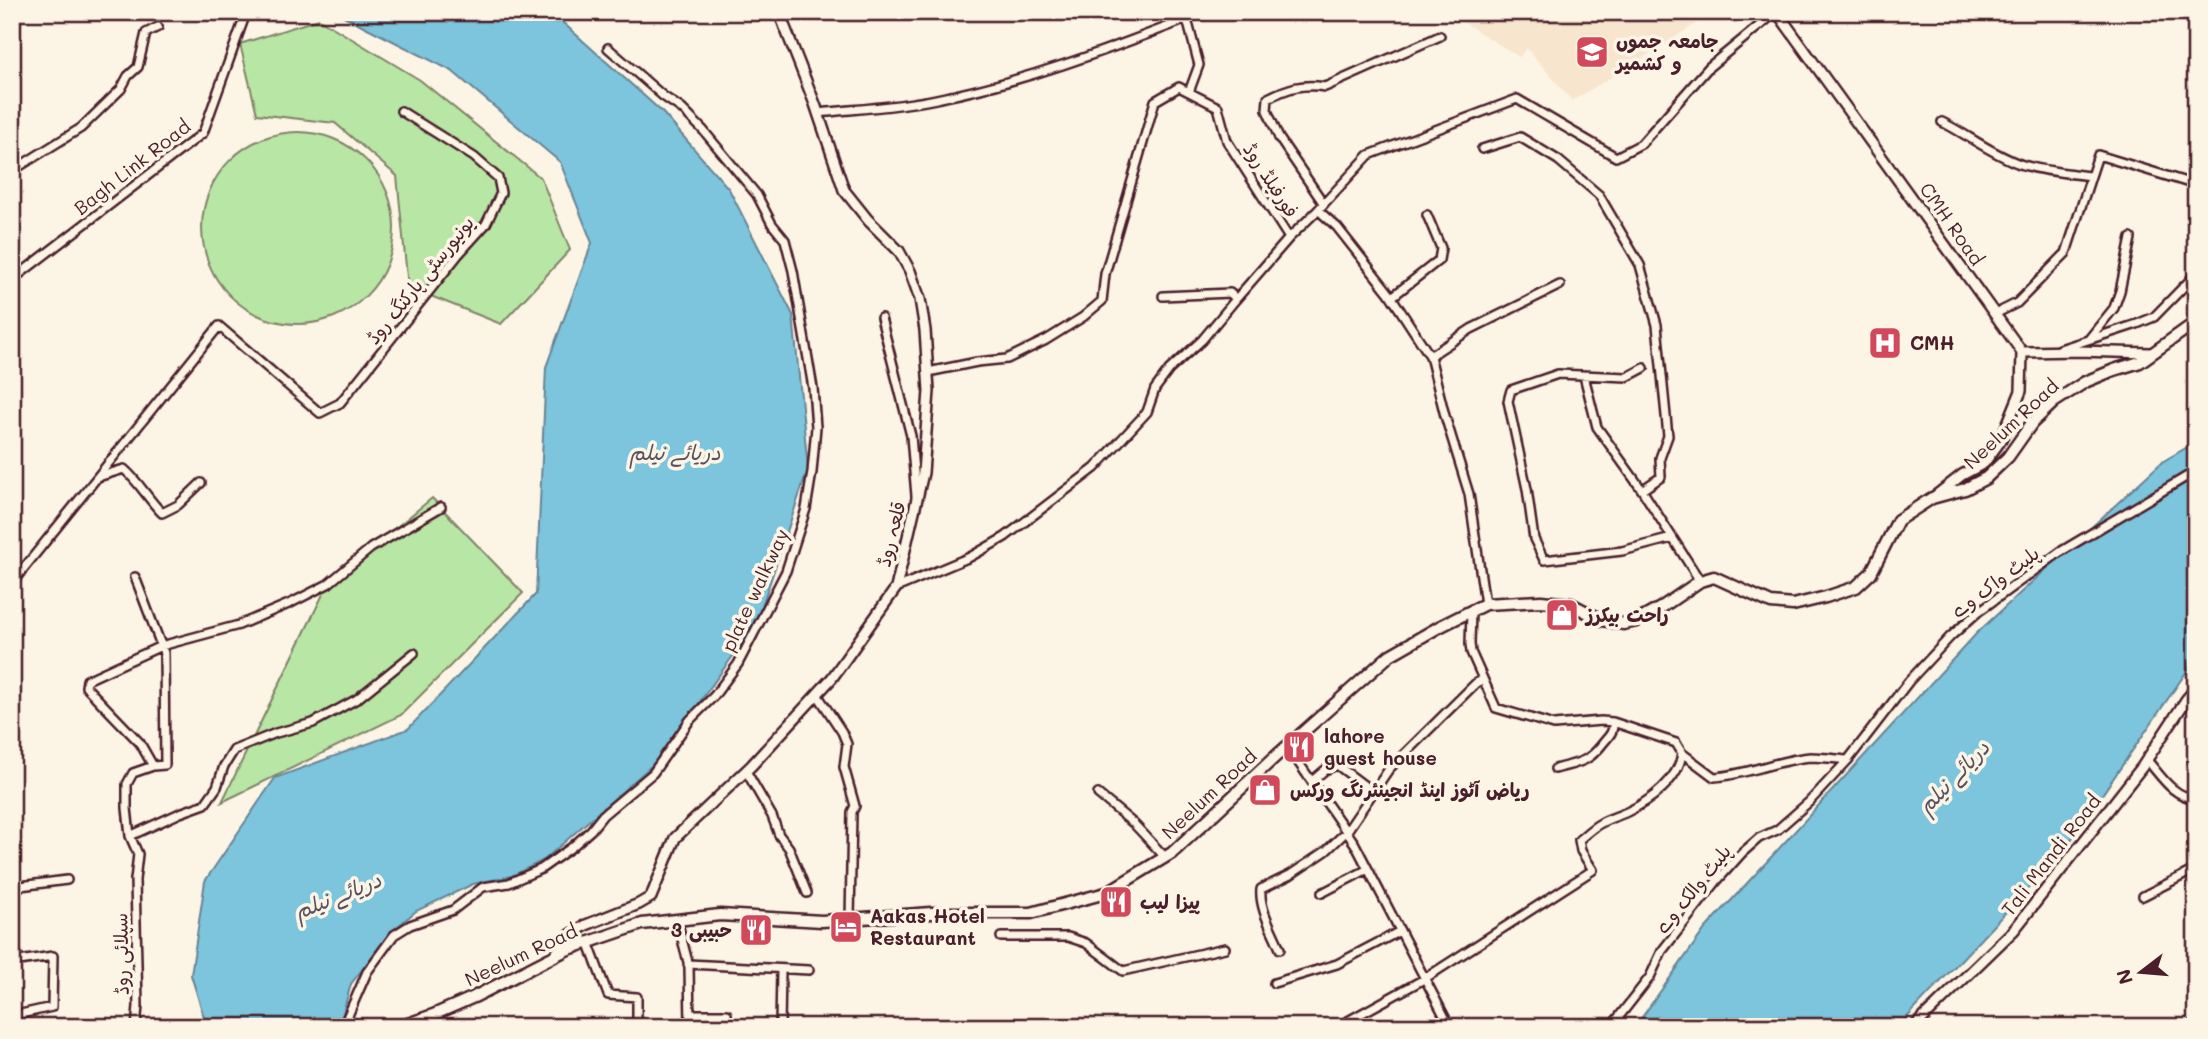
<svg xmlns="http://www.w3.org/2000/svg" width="2208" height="1039" font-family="Mali,'Playpen Sans Arabic',sans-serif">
	<rect width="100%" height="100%" fill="#fcf5e5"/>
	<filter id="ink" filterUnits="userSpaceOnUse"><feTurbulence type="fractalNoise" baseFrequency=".0143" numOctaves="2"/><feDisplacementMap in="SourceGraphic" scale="14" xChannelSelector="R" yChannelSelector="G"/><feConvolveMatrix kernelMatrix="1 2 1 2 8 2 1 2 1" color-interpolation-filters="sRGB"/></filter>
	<g filter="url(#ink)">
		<path fill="#f7e5ce" d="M1447,12H1713L1665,44L1572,101L1527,48L1519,57Z"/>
		<path fill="#b8e6a5" stroke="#818268" stroke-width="2" d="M319,19L420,80L541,178L570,250L501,324L408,287L397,176L335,123L257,114L240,44Z
			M202 228a96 96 0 1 1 192 0a96 96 0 1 1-192 0Z
			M432,498L523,593L401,715L222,802L328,584Z"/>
		<path fill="#7cc5dc" stroke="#688395" stroke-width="2" d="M336,12H551L662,112L729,189L793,315L808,469L756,624L657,761L544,860L512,876L473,884L416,911L392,931L351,984L339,1027H207L191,975L205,881L275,778L408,729L536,594L546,367L592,243L560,162L452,71Z
			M2196,442V658L2064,850L1898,1027H1635L1705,929L1977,633L2162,462Z"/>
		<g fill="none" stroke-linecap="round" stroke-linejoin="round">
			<defs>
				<path id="minor" d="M1189,92L1199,65L1187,19L1199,12
					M819,113C857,109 898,107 936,99C1023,82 1105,51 1187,19
					M1942,122C1968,135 1992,154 2020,164C2042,171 2067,173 2090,176
					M1482,149L1520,137L1558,160L1599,195L1640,265L1657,325L1668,436L1660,458L1661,477L1642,490
					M12,171L81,128L121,89L128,76L138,67L146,33L158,27
					M1324,204L1279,138L1267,110L1268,98C1288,88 1303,83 1325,87L1440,36
					M1318,210L1369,155L1517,99L1616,157L1641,144L1709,67L1776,12
					M12,280L203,133L245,16L242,12
					M1163,296L1230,293L1236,299L1289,238
					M1392,297L1439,260L1441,248L1427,215
					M1995,314L2017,303L2066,253L2098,155L2196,185
					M881,318L911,436L916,496
					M2089,339L2114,308L2120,291L2131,238
					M2060,349L2137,324L2154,317L2196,274
					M1430,356L1471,329L1560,285
					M1644,368L1627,377L1558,374L1511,390L1508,401L1527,489L1534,539L1544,560L1622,551L1672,538
					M928,372L977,362L1007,359L1046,340L1083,317L1102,301L1105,274L1155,101L1179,87L1218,107L1227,141L1289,238L1318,210L1337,227L1389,293L1430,356L1445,416L1469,494L1485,604
					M1584,376L1597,427L1642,490L1700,581
					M98,477L124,469C139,482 148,499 162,513L178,505L201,483
					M135,577L164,653L165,765L153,766L133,773L127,784V808L130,836L138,854L135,880L138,1006L136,1027
					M12,583L219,326L320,413L340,403L458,255L486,224L501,193L498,178L474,157L401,111
					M896,588L970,557L1005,537L1095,468L1147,412L1155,389L1169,370L1202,340L1236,299
					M1471,611L1470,644L1471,652L1496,708L1554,725L1601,721L1613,722C1614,731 1610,735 1604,742C1588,763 1580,762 1555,769
					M817,694L842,732L847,744L844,767L855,806L852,812L850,919
					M1287,746L1355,844L1450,1027
					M1682,753L1714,777C1746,775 1777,760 1810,757C1822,757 1836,759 1848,760
					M2147,760C2162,777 2172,796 2196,799
					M153,766L140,743L86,687L87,680L161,646L239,625L291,603L328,584L371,548L441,507
					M746,771L772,816L779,835L789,848L807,893
					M1312,781L1325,770L1337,765L1373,792
					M1098,794L1134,824L1165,857
					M130,836L180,813L205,804L217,787L224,766L234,750L276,733L313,723L357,699L414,653
					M12,887L67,880
					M1322,893L1368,869
					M2143,896L2196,869
					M677,920L689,966L690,1027
					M1001,937H1068L1086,943L1123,971L1225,948
					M588,942L608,995L637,997V1027
					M1280,949C1273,931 1259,909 1261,889L1290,875L1326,851L1347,831L1389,769L1476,683L1483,680
					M12,962L53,956L52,1007L12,1016
					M688,964L809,970
					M1274,983L1337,964L1400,931
					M690,1014H727V1027
					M343,1027L367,972L394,935L410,925L453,910L483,887L509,883L541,869L572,847L591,830L603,815L653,773L690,720L714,696L738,664L786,571L806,509L812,472L816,427L813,388L793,271L785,240L772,224L757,195L703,130L682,109L663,96L608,48
					M780,1027L781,969
					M1337,1027L1424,979L1593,870L1581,851L1579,840C1586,834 1593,827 1601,823C1609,818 1619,816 1627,812C1650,801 1679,780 1682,753L1676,743L1613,722
					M1611,1027L1650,977L1662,951L1716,882L1742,853L1759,838L1777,830L1809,802L1848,760L1909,681L1950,637L1978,612L2060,552L2196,471"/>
				<path id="tertiary" d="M1777,12L2022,352
					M2022,352L2078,351L2150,353
					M1934,497L1962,475L1984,463L2001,440L2021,391L2022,352
					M555,955L569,936L586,925L639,904L651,897L675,838L751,766L832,678L896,588L923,473L929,391L925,330L920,299L910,271L899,251L868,220L844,190L815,104L779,12
					M1914,1027L2014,930L2142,767L2186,700L2196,688
					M2191,1027L2196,1023"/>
				<path id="secondary" d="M399,1027L433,1015L474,997L566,950L642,924L720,915L822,921L931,913H1031L1106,893L1172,853L1276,756L1390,655L1439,627L1485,604L1541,601L1571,604L1602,620L1623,624L1637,621L1662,607L1700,581L1714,577L1771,603L1793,605L1826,597L1856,587L1871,573L1898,520L1932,498L1965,489L1986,478L2008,457L2032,423L2054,402L2085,382L2114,370L2140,362L2196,322"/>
			</defs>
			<use href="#minor" stroke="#4a1f2b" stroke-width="12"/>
			<use href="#tertiary" stroke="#4a1f2b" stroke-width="14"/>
			<use href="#secondary" stroke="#4a1f2b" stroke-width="15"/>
			<use href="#minor" stroke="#fcf5e5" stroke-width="7"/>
			<use href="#tertiary" stroke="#fcf5e5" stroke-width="9"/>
			<use href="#secondary" stroke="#fcf5e5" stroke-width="10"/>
		</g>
	</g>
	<defs>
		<symbol id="university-square" viewBox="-11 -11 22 22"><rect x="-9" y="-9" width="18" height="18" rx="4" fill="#d1495b" stroke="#fcf5e5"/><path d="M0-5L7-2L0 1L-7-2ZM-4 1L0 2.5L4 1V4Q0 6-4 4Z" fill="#fff"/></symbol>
		<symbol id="hospital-square" viewBox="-11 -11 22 22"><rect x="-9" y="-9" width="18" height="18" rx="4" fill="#d1495b" stroke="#fcf5e5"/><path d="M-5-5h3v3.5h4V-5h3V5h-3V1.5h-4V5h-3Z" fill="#fff"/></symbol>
		<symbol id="shop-square" viewBox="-11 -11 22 22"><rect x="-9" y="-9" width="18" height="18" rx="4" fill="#d1495b" stroke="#fcf5e5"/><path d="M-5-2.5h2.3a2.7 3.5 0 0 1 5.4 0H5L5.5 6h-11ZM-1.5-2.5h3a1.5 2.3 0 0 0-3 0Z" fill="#fff"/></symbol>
		<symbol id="restaurant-square" viewBox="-11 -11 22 22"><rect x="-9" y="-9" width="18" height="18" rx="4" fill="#d1495b" stroke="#fcf5e5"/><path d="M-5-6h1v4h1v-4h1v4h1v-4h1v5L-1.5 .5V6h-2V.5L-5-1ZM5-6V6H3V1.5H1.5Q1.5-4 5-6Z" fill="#fff"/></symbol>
		<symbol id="hotel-square" viewBox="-11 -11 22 22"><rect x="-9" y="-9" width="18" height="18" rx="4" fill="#d1495b" stroke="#fcf5e5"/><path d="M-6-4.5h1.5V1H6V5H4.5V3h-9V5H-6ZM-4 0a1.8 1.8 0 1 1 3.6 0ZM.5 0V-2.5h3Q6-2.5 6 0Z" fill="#fff"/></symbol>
	</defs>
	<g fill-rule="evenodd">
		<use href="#university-square" x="1573" y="33" width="38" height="38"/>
		<use href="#hospital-square" x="1866" y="324" width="38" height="38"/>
		<use href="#shop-square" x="1543" y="596" width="38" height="38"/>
		<use href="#restaurant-square" x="1280" y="728" width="38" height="38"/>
		<use href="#shop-square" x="1246" y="771" width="38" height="38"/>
		<use href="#restaurant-square" x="1097" y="883" width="38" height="38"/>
		<use href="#hotel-square" x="827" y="908" width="38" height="38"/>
		<use href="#restaurant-square" x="737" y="911" width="38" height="38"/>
	</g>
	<g text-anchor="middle" stroke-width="7" stroke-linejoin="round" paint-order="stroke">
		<g font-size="19" font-weight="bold" fill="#4a1f2b" stroke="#fcf5e5" text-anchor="start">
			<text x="1616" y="48">جامعہ جموں<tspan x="1616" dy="22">و کشمیر</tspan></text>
			<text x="1910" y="350">CMH</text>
			<text x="1586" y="622">راحت بیکرز</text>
			<text x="1324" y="743">lahore<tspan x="1324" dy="22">guest house</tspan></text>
			<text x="1290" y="797">ریاض آٹوز اینڈ انجینئرنگ ورکس</text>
			<text x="1140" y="909">پیزا لیب</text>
			<text x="870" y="923">Aakas Hotel<tspan x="870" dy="22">Restaurant</tspan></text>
			<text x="732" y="937" text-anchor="end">حبیبی 3</text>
		</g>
		<g font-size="19" fill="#4a1f2b" stroke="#fcf5e5">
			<text transform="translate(132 167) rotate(-38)" y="7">Bagh Link Road</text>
			<text transform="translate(1271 180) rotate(57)" y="7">فورفیلڈ روڈ</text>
			<text transform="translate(1952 224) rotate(55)" y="7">CMH Road</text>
			<text transform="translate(420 280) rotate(-51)" y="7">یونیورسٹی پارکنگ روڈ</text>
			<text transform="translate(2011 424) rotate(-43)" y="7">Neelum Road</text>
			<text transform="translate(891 534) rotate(-76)" y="7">قلعہ روڈ</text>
			<text transform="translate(1995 582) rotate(-37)" y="7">پلیٹ واک وے</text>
			<text transform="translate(755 590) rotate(-65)" y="7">plate walkway</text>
			<text transform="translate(1209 794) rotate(-43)" y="7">Neelum Road</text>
			<text transform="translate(2051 855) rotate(-52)" y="7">Tali Mandi Road</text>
			<text transform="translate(1693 889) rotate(-51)" y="7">پلیٹ والک وے</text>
			<text transform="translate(121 954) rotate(-91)" y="7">سپلائی روڈ</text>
			<text transform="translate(521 955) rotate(-25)" y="7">Neelum Road</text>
		</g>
		<g font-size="21" font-style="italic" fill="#595160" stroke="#fcf5e5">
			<text x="675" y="460">دریائے نیلم</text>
			<text transform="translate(1954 777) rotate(-46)" y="7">دریائے نیلم</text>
			<text transform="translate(338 896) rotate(-22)" y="7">دریائے نیلم</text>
		</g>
	</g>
	<rect width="2208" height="1039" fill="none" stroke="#fcf5e5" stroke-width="42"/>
	<rect x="21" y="21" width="2166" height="997" fill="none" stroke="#4a1f2b" stroke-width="2.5" filter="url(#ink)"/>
	<g transform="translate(2141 972) rotate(254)" stroke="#fcf5e5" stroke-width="5" paint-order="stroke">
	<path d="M0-5L12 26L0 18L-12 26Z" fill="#4a1f2b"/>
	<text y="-10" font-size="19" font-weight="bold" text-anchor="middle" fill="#4a1f2b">N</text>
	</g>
</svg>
